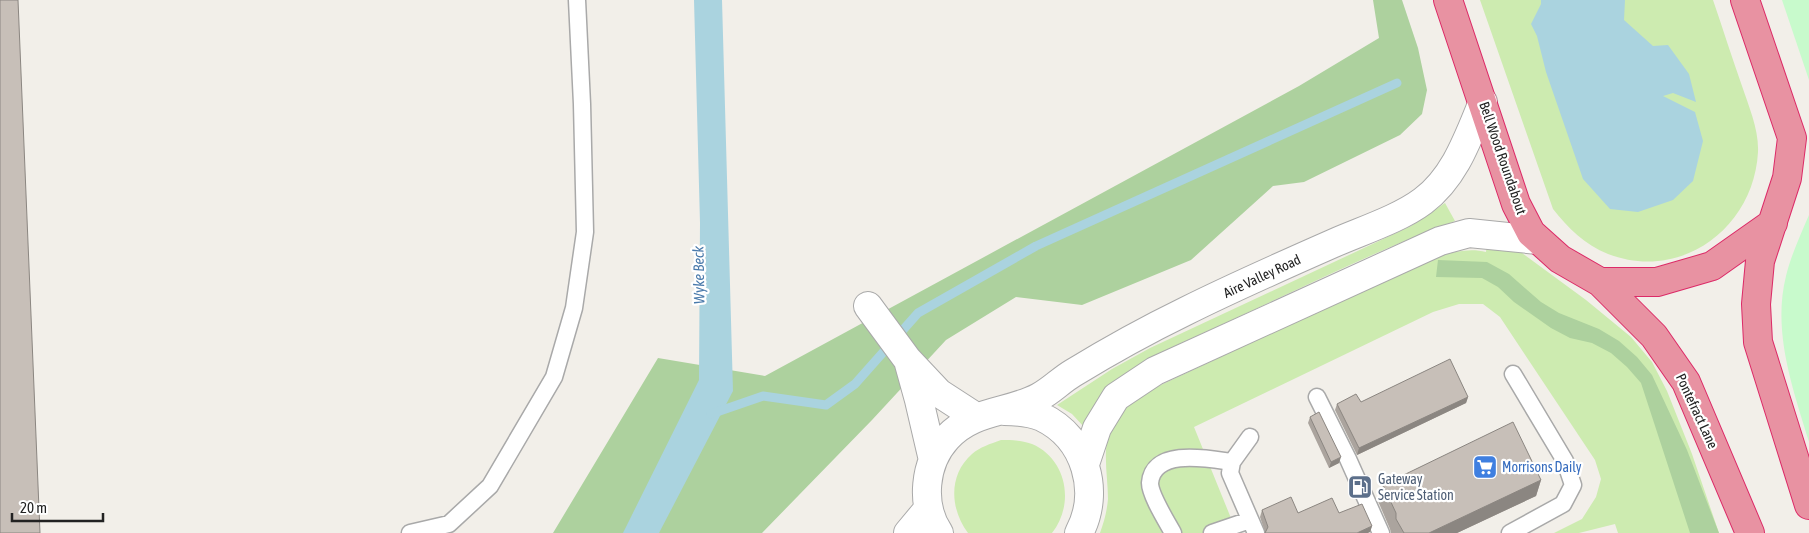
<svg xmlns="http://www.w3.org/2000/svg" width="1809" height="533" font-family="'Asap Condensed',sans-serif">
	<rect width="100%" height="100%" fill="#f2efe9"/>
	<path fill="#cdebb0" d="M1480,0H1713C1723,29 1732,58 1742,86C1749,107 1759,130 1758,152C1754,228 1681,282 1608,254C1585,245 1568,228 1553,209Z
		M1445,203L1455,221C1380,249 1307,285 1234,319C1198,336 1146,356 1116,381C1101,394 1092,408 1084,427L1072,414L1057,405L1112,369L1150,348L1411,226Z
		M1487,240L1504,243L1522,253L1586,300L1631,337L1652,362L1667,391L1692,454L1719,533H1618L1615,524L1579,533H1554L1582,519L1596,497L1601,479L1595,460L1500,317L1483,304H1459L1433,312L1194,427L1237,533H1100C1104,522 1107,511 1108,499C1108,472 1099,439 1118,416C1127,406 1138,399 1148,391L1401,272C1427,262 1457,245 1486,252Z
		M1001,440C1011,440 1021,440 1032,444C1067,459 1075,504 1052,533H968C950,509 948,475 972,454C980,447 990,444 1001,440Z"/>
	<path fill="#add19e" d="M1373,0H1402L1418,48L1427,90L1422,114L1400,135L1304,182L1273,186L1191,260L1082,305L1016,297L946,340L872,420L762,533H553L658,358L765,376L1299,86L1379,38Z
		M1438,260L1487,262L1509,274L1541,302L1559,313L1599,329L1619,341L1637,357L1652,375L1687,450L1719,533H1690L1641,383L1627,367L1611,353L1592,343L1570,338L1551,328L1514,302L1498,287L1482,278L1436,277Z"/>
	<path fill="#c8facc" d="M1782,0H1809V80Z
		M1809,215V442C1793,389 1772,332 1786,276C1791,255 1801,234 1809,215Z"/>
	<path fill="#aad3df" d="M694,0H722L733,391L659,533H623L699,380L700,223Z
		M1541,0H1625L1624,20L1653,46L1668,45L1689,74L1696,102L1673,93L1663,96L1695,112L1703,141L1693,181L1673,200L1638,212L1610,209L1583,179L1546,72L1537,36L1531,24L1541,4Z"/>
	<g fill="none" stroke-linecap="round" stroke-linejoin="round">
		<path stroke="#aad3df" stroke-width="9" d="M711,414L763,396L826,405L855,384L918,313L1036,246L1397,83"/>
		<defs>
			<path id="lane" d="M1317,397L1348,459L1381,533
				M1250,437L1232,462L1230,473L1256,533
				M410,533L449,524L490,486L554,377L574,308L585,232L582,104L577,0
				M1173,533C1167,522 1150,495 1150,483C1153,447 1210,459 1232,462
				M1212,533L1250,520
				M1510,533L1563,504L1573,485L1565,461L1513,374"/>
			<path id="street" d="M868,306L907,359L939,393L976,417
				M909,364L919,400L933,460
				M1004,411C1017,411 1030,412 1042,417C1086,438 1101,492 1079,533
				M1085,464L1097,428L1116,397L1155,371L1440,241L1469,233L1538,240
				M908,533L928,509
				M939,533C920,505 924,463 947,438C974,409 1007,414 1039,397C1051,391 1061,380 1073,373C1109,351 1147,330 1186,311C1234,287 1284,265 1334,243C1361,231 1399,219 1423,201C1455,177 1468,138 1483,102"/>
			<path id="highway" d="M1448,0L1516,204L1531,233L1560,259L1600,282H1657L1712,266L1773,223
				M1745,0L1792,138L1787,178L1760,261L1756,304L1758,342L1809,505
				M1600,282L1654,336L1686,382L1750,533"/>
		</defs>
		<use href="#lane" stroke="#a9a9a9" stroke-width="19"/>
		<use href="#street" stroke="#a9a9a9" stroke-width="30"/>
		<use href="#highway" stroke="#dc2a67" stroke-width="30"/>
		<use href="#lane" stroke="#fff" stroke-width="16"/>
		<use href="#street" stroke="#fff" stroke-width="28"/>
		<use href="#highway" stroke="#e892a2" stroke-width="28"/>
	</g>
	<path fill="#aba49e" d="M1468,397L1466,403L1357,455L1335,410L1337,404Z
		M1310,417L1339,463L1329,468L1308,423Z
		M1541,480L1536,496L1457,533H1391L1390,529L1378,501L1383,485Z
		M1262,510L1298,513H1339L1372,526L1370,532H1265L1260,517Z"/>
	<path fill="#8b8681" d="M1468,397L1466,403L1357,455L1359,448Z
		M1341,457L1339,463L1329,468L1331,462Z
		M1541,480L1536,496L1457,533H1429Z
		M1372,526L1370,532L1368,533H1357Z"/>
	<path fill="#c7bfb8" stroke="#8b8681" d="M0,0H18L40,533H0Z
		M1450,359L1468,397L1359,448L1337,404L1356,394L1361,402Z
		M1319,412L1341,457L1331,462L1310,417Z
		M1513,422L1541,480L1429,533H1404L1396,519V513L1383,485Z
		M1291,497L1298,513L1332,498L1339,513L1362,504L1372,526L1357,533H1265L1268,527L1262,510Z"/>
	<defs>
		<symbol id="supermarket-square" viewBox="-11 -11 22 22"><rect x="-9" y="-9" width="18" height="18" rx="4" fill="#3f7fe0" stroke="#fff"/><path d="M-6-5.5h2.5l.6 2H6L4.5 2H-2.5L-4.4-4H-6ZM-1.5 3.2a1.3 1.3 0 1 0 .1 0ZM3 3.2a1.3 1.3 0 1 0 .1 0Z" fill="#fff"/></symbol>
		<symbol id="fuel-square" viewBox="-11 -11 22 22"><rect x="-9" y="-9" width="18" height="18" rx="4" fill="#5c6f8a" stroke="#fff"/><path d="M-5.5-6h7V0h2V4h1.3V-2.5L3-4.5l.8-.8L6-3V5H2.5V1h-1V6h-7ZM-4.2-4.7v3.2H.2V-4.7Z" fill="#fff"/></symbol>
	</defs>
	<g fill-rule="evenodd">
		<use href="#supermarket-square" x="1471" y="453" width="28" height="28"/>
		<use href="#fuel-square" x="1346" y="473" width="28" height="28"/>
	</g>
	<g text-anchor="middle" stroke-width="4.5" stroke-linejoin="round" paint-order="stroke">
		<g font-size="14" fill="#222" stroke="#fff">
			<text transform="translate(1503 158) rotate(71)" y="5">Bell Wood Roundabout</text>
			<text transform="translate(1262 276) rotate(-25)" y="5">Aire Valley Road</text>
			<text transform="translate(1697 411) rotate(65)" y="5">Pontefract Lane</text>
		</g>
		<g font-size="14" fill="#366cbe" stroke="#fff" text-anchor="start">
			<text x="1502" y="472">Morrisons Daily</text>
		</g>
		<g font-size="14" fill="#4e5e75" stroke="#fff" text-anchor="start">
			<text x="1378" y="484">Gateway<tspan x="1378" dy="16">Service Station</tspan></text>
		</g>
		<g font-size="15" font-style="italic" fill="#4a7aab" stroke="#fff">
			<text transform="translate(699 275) rotate(-91)" y="5">Wyke Beck</text>
		</g>
	</g>
	<path d="M12 513v8h91v-8" fill="none" stroke="#222222" stroke-width="2.5"/>
	<text x="20" y="513" font-size="15" fill="#222222" stroke="#ffffff" stroke-width="4" paint-order="stroke">20 m</text>
</svg>
